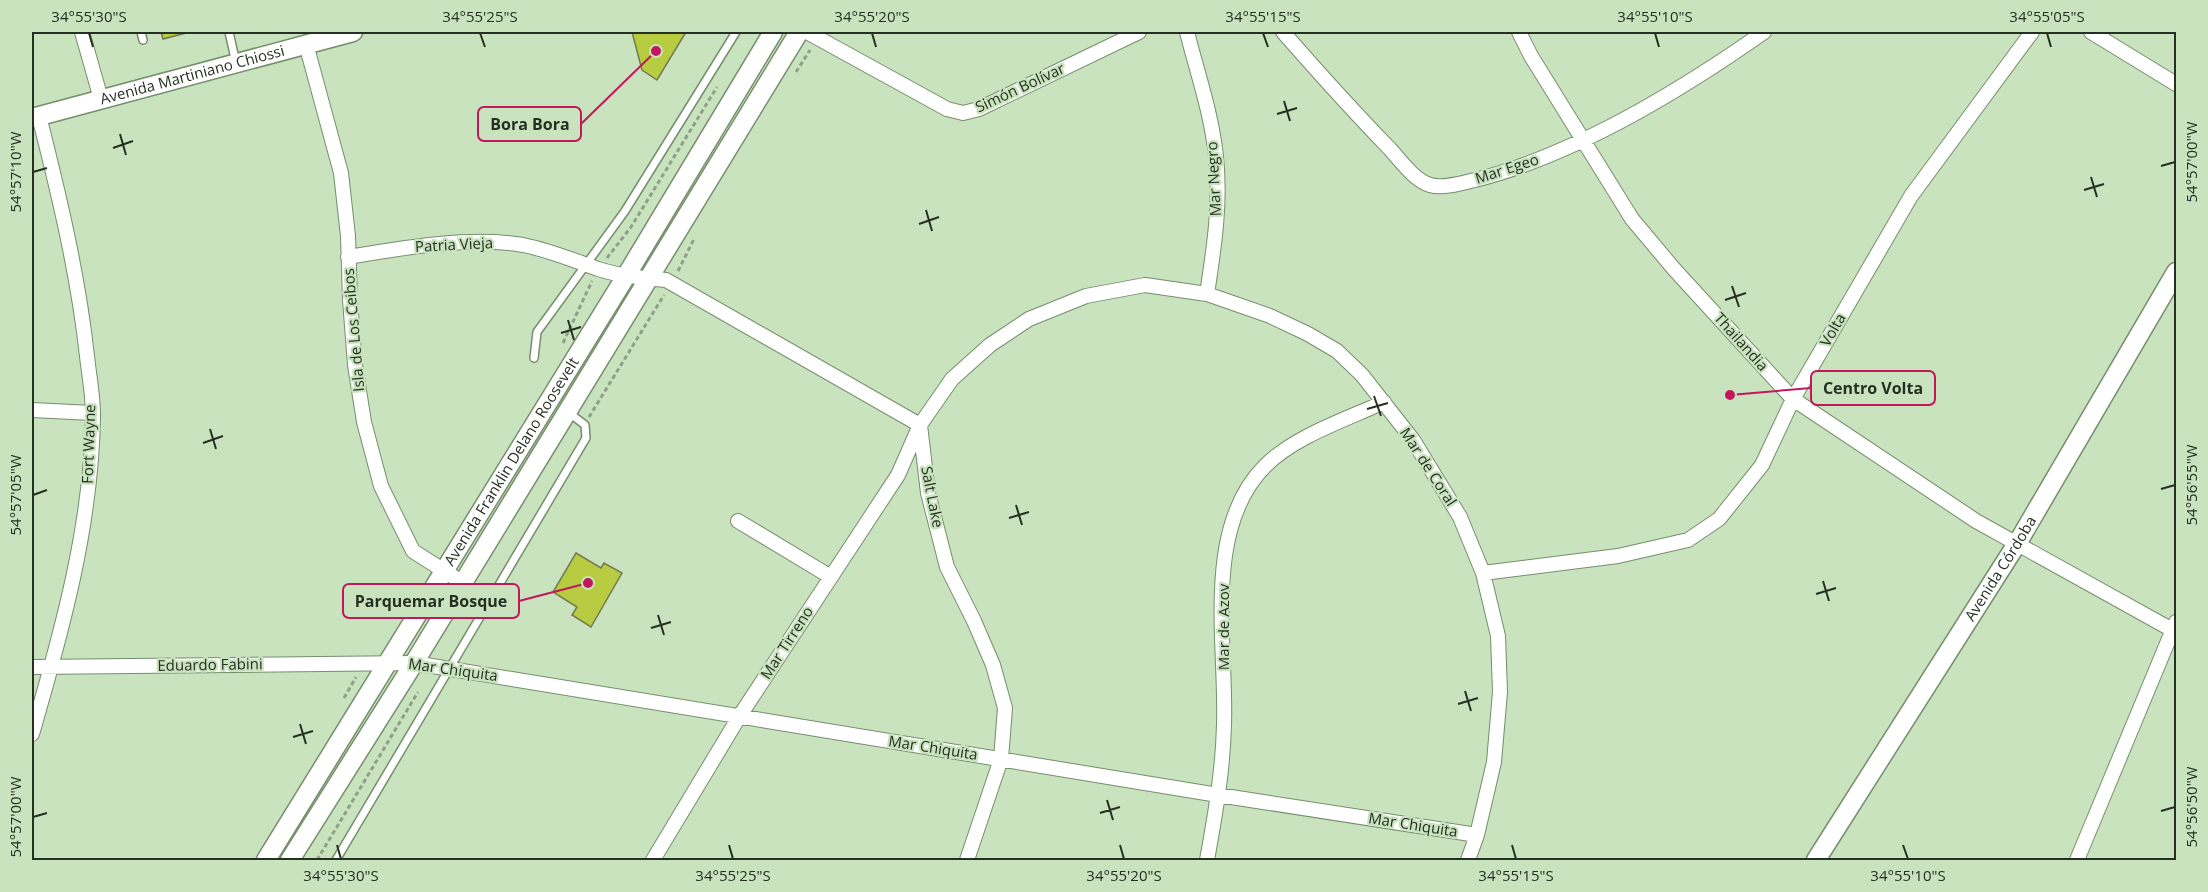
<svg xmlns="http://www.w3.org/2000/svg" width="2208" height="892" font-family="'Open Sans',sans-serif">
	<rect width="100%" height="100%" fill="#c9e3bf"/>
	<path fill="#b7cc41" stroke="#727a53" stroke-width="1.5" d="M161,32H190L163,39Z
		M632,32H686L657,80L642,70Z
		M576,553L601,568L604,563L622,573L591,627L572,615L577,607L553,592Z"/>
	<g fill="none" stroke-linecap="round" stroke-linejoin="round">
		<defs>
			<path id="lane" d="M141,32L143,40
				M229,32L236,63
				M534,358L537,332L625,211L736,32
				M336,860L586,438L585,425L568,412"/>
			<path id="street" d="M82,32L101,99
				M807,32L947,109L963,113L979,109L1139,32
				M1187,32C1197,72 1212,115 1216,157C1221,203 1214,248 1207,294
				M1283,32C1318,72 1353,111 1390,149C1401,161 1414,180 1430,185C1443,189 1462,183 1475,180C1575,155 1680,91 1764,32
				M1519,32L1531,56L1632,219L1674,269L1793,399L1976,521L2176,632
				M2091,32L2176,84
				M306,44L341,173L348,236L350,300L355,365L364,422L381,486L413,551L463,583
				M348,257C402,248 469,236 523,245C549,250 573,260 598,269C620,276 643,278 666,280L920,425L928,493L947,567L974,621L993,665L1005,708L1001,759L967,860
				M32,410L93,413
				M738,521L831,577
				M1483,573L1618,556L1688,540L1719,519L1762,465L1793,399L1911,196L2032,32
				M32,667L414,663L1218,795L1477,835
				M32,734C62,631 92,523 93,415C93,395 89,375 87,356C78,274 59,195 39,116
				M653,860L739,717L898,475L920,425L952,379L990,345L1029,319L1086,296L1145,285L1207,294L1270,316L1308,334L1337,351L1362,375L1413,440L1460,517L1483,573L1498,636L1500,692L1494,762L1477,835L1468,860
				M1207,860C1215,816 1223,770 1224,725C1227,645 1202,529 1265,466C1295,436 1345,420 1384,402
				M2077,860L2176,622"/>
			<g id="secondary">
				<path id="s1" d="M32,118L353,32"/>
				<path id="s2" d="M266,860L626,276L773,32"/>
				<path d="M290,860L414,663L799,32"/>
				<path id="s3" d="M1816,860L2018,542L2176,272"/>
			</g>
		</defs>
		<use href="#lane" stroke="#758e6c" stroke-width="10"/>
		<use href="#street" stroke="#758e6c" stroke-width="16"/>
		<use href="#secondary" stroke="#758e6c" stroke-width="21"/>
		<path stroke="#8da185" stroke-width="3" stroke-dasharray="4.5 3" stroke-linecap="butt" d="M796,72L810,50
			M607,258L631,227L717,87
			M678,271L694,239
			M563,343L592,281
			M589,417L664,295
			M344,698L356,677
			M317,860L418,692"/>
		<use href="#lane" stroke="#fff" stroke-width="7"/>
		<use href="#street" stroke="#fff" stroke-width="14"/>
		<use href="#secondary" stroke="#fff" stroke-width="18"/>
	</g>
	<path fill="none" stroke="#263022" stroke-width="2" d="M89,33L93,47M480,33L485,47M872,33L876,47M1263,33L1268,47M1655,33L1659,47M2047,33L2051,47M1284,101L1290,121M1277,114L1297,108M120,134L126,155M113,148L133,141M2161,166L2175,162M33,172L47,168M2091,177L2097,197M2084,190L2104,184M926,210L932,231M919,224L939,217M1732,286L1739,307M1725,300L1746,293M568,320L574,340M561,333L581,327M1374,396L1381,416M1367,409L1388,403M210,429L216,449M203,443L223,436M2161,489L2175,485M33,495L47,490M1016,505L1022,525M1009,518L1029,512M1823,581L1829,601M1816,594L1836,588M658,615L664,635M651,628L671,622M1465,691L1471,711M1458,704L1478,698M300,724L306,744M293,737L313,731M1107,800L1113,820M2161,811L2175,807M1100,813L1120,807M33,817L47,813M337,845L341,859M729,845L733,859M1120,845L1124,859M1512,845L1516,859M1903,845L1908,859"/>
	<g text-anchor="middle" stroke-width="4.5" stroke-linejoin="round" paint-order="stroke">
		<g font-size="15" fill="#263022" stroke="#c9e3bf">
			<text dy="5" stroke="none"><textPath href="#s1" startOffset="166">Avenida Martiniano Chiossi</textPath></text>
			<text transform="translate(1020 88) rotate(-25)" y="5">Simón Bolívar</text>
			<text transform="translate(1507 169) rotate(-18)" y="5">Mar Egeo</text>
			<text transform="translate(1214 179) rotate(-93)" y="5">Mar Negro</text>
			<text transform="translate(454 245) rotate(-3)" y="5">Patria Vieja</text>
			<text transform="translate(354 330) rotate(-95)" y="5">Isla de Los Ceibos</text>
			<text transform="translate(1833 330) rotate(-60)" y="5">Volta</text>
			<text transform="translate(1741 342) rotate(48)" y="5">Thailandia</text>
			<text transform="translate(89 444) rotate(-88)" y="5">Fort Wayne</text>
			<text dy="5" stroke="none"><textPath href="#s2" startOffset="468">Avenida Franklin Delano Roosevelt</textPath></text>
			<text transform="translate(1428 467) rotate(57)" y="5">Mar de Coral</text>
			<text transform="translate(932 497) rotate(79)" y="5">Salt Lake</text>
			<text dy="5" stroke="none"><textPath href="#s3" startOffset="345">Avenida Córdoba</textPath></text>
			<text transform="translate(1224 627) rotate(-90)" y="5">Mar de Azov</text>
			<text transform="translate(787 643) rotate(-57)" y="5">Mar Tirreno</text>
			<text transform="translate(210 665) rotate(-1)" y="5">Eduardo Fabini</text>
			<text transform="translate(453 670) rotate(8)" y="5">Mar Chiquita</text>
			<text transform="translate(933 748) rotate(9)" y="5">Mar Chiquita</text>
			<text transform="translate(1413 825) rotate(9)" y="5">Mar Chiquita</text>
		</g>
	</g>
	<path fill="none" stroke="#c2185b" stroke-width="2" d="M656 51L581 124M1730 395L1811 388M588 583L519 601"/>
	<g fill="#c2185b" stroke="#c9e3bf" stroke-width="2">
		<circle cx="656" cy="51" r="6"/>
		<circle cx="1730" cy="395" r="6"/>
		<circle cx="588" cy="583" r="6"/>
	</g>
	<g fill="#c9e3bf" stroke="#c2185b" stroke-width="2">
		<rect x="478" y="107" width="103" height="34" rx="6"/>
		<rect x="1811" y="371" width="124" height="34" rx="6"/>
		<rect x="343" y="584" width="176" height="34" rx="6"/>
	</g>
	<g font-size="16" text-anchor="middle" font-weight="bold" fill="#263022">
		<text x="530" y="130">Bora Bora</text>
		<text x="1873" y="394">Centro Volta</text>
		<text x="431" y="607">Parquemar Bosque</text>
	</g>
	<rect width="2208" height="892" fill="none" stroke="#c9e3bf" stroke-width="66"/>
	<rect x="33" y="33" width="2142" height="826" fill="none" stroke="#263022" stroke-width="2"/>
	<g font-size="15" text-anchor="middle" fill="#263022">
		<text x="89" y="22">34°55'30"S</text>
		<text x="480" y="22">34°55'25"S</text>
		<text x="872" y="22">34°55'20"S</text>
		<text x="1263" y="22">34°55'15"S</text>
		<text x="1655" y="22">34°55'10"S</text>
		<text x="2047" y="22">34°55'05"S</text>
		<text transform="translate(2192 162) rotate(-90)" y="5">54°57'00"W</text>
		<text transform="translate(16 172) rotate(-90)" y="5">54°57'10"W</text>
		<text transform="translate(2192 485) rotate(-90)" y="5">54°56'55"W</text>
		<text transform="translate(16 495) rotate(-90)" y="5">54°57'05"W</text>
		<text transform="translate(2192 807) rotate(-90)" y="5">54°56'50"W</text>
		<text transform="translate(16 817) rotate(-90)" y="5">54°57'00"W</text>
		<text x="341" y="881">34°55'30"S</text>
		<text x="733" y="881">34°55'25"S</text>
		<text x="1124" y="881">34°55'20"S</text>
		<text x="1516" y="881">34°55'15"S</text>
		<text x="1908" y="881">34°55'10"S</text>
	</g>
</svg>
